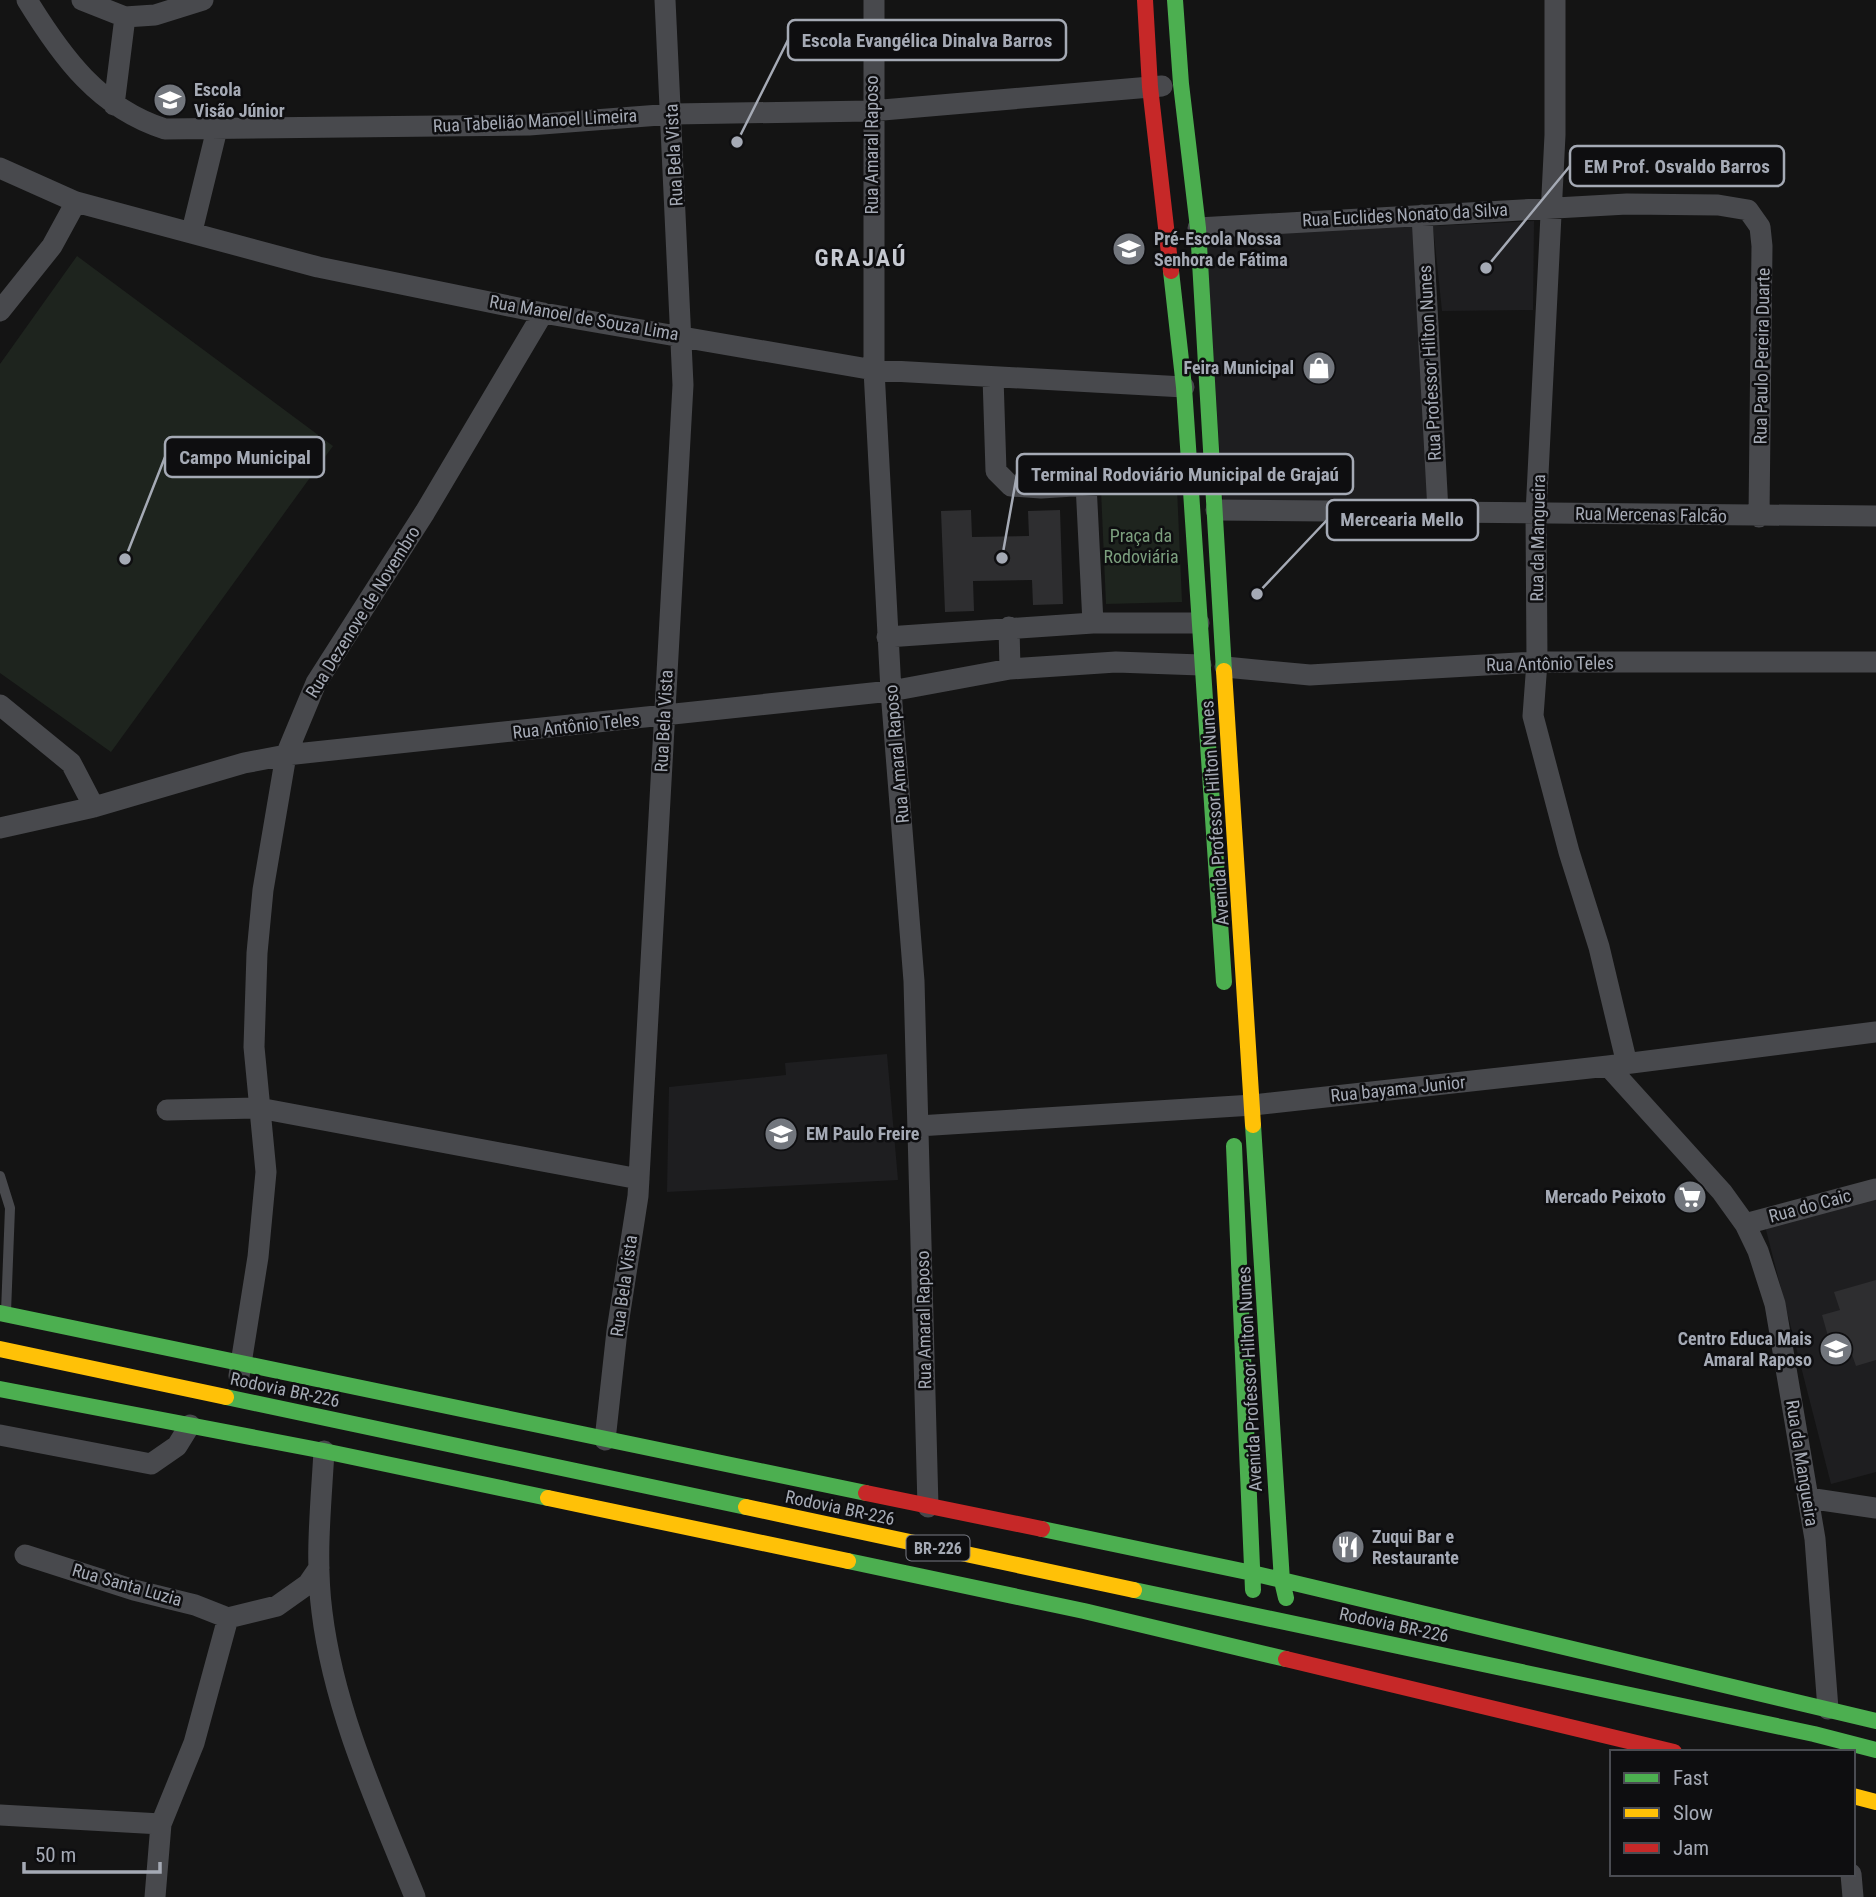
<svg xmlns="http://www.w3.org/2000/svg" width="1876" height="1897" font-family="'Roboto Condensed',sans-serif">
	<rect width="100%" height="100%" fill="#141414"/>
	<path fill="#1e1e20" d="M1415,221L1432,505L1223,503L1205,232Z
		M1534,221L1533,310L1442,311L1433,226Z
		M887,1054L898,1180L667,1192L669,1087L786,1075L785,1063Z
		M1876,1198V1472L1831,1484L1765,1226Z"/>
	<path fill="#1e241e" d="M77,256L333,446L111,752L0,673V364Z
		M1177,488L1182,602L1106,604L1101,490Z"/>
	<path fill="#2e2e30" d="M971,510L972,537L1029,536L1028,511L1060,510L1063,604L1033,605L1032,580L973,581L974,611L945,612L941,511Z
		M1876,1280V1360L1856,1366L1850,1349L1833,1354L1822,1315L1840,1310L1834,1292Z"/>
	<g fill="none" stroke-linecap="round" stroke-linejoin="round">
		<path stroke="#48494d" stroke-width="10" d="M0,1176L10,1208L6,1312"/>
		<path stroke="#48494d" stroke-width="21" d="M27,0C62,57 99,108 165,129L529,125L673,114L871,111L1162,86
			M82,0L125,17L155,15L203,0
			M874,0V370L891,691L914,981L928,1507
			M1555,0V135L1536,514L1537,662L1533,716L1569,852L1599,947L1627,1064
			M114,105L125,17
			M0,168L76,202L318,267L543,313L874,370L1184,387
			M1422,215L1438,511
			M1198,228L1627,204L1718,205L1748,210L1760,227L1762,246L1759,517
			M192,231L217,129
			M0,311L52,246L76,202
			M993,377L996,471L1011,486L1041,488L1189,479
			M1086,484L1093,623
			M1216,510L1876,516
			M1009,627L1010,669
			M887,637L1093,623H1199
			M1225,667L1310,675L1537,662H1876
			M0,705L71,763L94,807
			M0,828L94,807L244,763L286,755L891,691L1010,669L1116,662L1201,665
			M1608,1066L1722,1192L1745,1224L1758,1251L1775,1304L1815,1539L1828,1709
			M167,1110L259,1108L639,1179
			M918,1126L1253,1105L1608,1066L1876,1032
			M1745,1224L1876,1189
			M239,1376L258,1257L266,1172L254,1047L257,953L263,890L286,755L316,683L425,512L543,313
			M0,1435L151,1464L177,1446L190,1425
			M605,1440L617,1331L638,1196L683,385L665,0
			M324,1451C321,1505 315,1559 322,1612C334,1711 378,1806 415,1897
			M1808,1498L1876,1508
			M25,1555L134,1590L195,1605L228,1618L277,1606L308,1584L319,1568
			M0,1815L161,1824
			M1851,1874L1853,1897
			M155,1897L161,1824L194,1743L228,1618"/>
		<path stroke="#4caf50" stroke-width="16" d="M1175,0L1181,84L1198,228L1224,671
			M1171,271L1184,387L1224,982
			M1253,1125L1282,1581L1286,1598
			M1234,1146L1253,1590
			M0,1313L866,1493
			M0,1389L324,1451L548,1498
			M226,1397L746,1507
			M1042,1529L1252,1573L1876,1721
			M848,1561L1084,1611L1286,1659
			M1134,1590L1814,1734L1876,1750"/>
		<path stroke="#ffc107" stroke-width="16" d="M1224,671L1253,1125
			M0,1349L226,1397
			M548,1498L848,1561
			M746,1507L1134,1590
			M1853,1796L1876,1802"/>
		<path stroke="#c62828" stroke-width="16" d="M1145,0L1150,87L1171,271
			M866,1493L1042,1529
			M1286,1659L1674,1752"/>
	</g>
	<defs>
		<symbol id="school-disc" viewBox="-11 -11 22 22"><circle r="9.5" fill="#72767d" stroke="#0e0e10"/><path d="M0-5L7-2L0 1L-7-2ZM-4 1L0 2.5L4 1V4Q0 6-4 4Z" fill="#fff"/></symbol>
		<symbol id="shop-disc" viewBox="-11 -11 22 22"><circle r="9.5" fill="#72767d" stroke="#0e0e10"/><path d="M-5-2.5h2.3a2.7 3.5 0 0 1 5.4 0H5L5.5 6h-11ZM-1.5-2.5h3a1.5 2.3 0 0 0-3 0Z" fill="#fff"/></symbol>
		<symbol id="supermarket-disc" viewBox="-11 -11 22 22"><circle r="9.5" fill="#72767d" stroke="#0e0e10"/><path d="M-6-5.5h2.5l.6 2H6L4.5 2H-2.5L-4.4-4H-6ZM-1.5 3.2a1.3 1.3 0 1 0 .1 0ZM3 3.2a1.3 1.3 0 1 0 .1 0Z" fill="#fff"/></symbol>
		<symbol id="restaurant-disc" viewBox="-11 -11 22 22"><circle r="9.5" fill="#72767d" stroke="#0e0e10"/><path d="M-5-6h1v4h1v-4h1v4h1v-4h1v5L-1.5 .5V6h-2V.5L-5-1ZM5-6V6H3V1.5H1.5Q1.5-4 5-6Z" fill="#fff"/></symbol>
	</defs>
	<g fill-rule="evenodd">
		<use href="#school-disc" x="151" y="81" width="38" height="38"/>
		<use href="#school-disc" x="1110" y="230" width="38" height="38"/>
		<use href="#shop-disc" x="1300" y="349" width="38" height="38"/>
		<use href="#school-disc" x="762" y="1115" width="38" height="38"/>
		<use href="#supermarket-disc" x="1671" y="1178" width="38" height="38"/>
		<use href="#school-disc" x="1817" y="1330" width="38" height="38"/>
		<use href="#restaurant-disc" x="1329" y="1528" width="38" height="38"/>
	</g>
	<g text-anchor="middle" stroke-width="5" stroke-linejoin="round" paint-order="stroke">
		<rect fill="#0e0e10" stroke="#787b84" stroke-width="2" x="906.5" y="1535.5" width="63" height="25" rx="5"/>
		<g font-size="16" font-weight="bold" fill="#a5aab5">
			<text x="938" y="1554">BR-226</text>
		</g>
		<g font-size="18" font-weight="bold" fill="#a5aab5" stroke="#0e0e10" text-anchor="start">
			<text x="194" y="96">Escola<tspan x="194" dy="21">Visão Júnior</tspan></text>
			<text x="1154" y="245">Pré-Escola Nossa<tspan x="1154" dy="21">Senhora de Fátima</tspan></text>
			<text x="1294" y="374" text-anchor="end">Feira Municipal</text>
			<text x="806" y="1140">EM Paulo Freire</text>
			<text x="1666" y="1203" text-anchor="end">Mercado Peixoto</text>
			<text x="1812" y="1345" text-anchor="end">Centro Educa Mais<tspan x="1812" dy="21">Amaral Raposo</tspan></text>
			<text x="1372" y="1543">Zuqui Bar e<tspan x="1372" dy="21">Restaurante</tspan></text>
		</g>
		<g font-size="18" fill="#a5aab5" stroke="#0e0e10">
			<text transform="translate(535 121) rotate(-3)" y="6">Rua Tabelião Manoel Limeira</text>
			<text transform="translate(872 145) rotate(-90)" y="6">Rua Amaral Raposo</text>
			<text transform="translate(674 155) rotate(-93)" y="6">Rua Bela Vista</text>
			<text transform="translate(1405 215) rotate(-3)" y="6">Rua Euclides Nonato da Silva</text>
			<text transform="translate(584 318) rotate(10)" y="6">Rua Manoel de Souza Lima</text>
			<text transform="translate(1762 356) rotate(-89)" y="6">Rua Paulo Pereira Duarte</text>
			<text transform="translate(1430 363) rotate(-93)" y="6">Rua Professor Hilton Nunes</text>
			<text transform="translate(1651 515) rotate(1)" y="6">Rua Mercenas Falcão</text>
			<text transform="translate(1538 538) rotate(-89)" y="6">Rua da Mangueira</text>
			<text transform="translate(363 612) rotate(-58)" y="6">Rua Dezenove de Novembro</text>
			<text transform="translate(1550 664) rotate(-1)" y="6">Rua Antônio Teles</text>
			<text transform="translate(664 721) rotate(-87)" y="6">Rua Bela Vista</text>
			<text transform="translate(576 726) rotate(-6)" y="6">Rua Antônio Teles</text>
			<text transform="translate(897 754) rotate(-95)" y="6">Rua Amaral Raposo</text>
			<text transform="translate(1215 813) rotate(-94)" y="6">Avenida Professor Hilton Nunes</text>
			<text transform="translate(1398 1089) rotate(-6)" y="6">Rua bayama Junior</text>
			<text transform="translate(1810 1206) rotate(-15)" y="6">Rua do Caic</text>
			<text transform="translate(624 1286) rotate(-82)" y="6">Rua Bela Vista</text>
			<text transform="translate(924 1320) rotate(-91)" y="6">Rua Amaral Raposo</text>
			<text transform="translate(1250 1379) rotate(-93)" y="6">Avenida Professor Hilton Nunes</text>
			<text transform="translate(285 1390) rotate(12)" y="6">Rodovia BR-226</text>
			<text transform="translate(1802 1463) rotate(81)" y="6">Rua da Mangueira</text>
			<text transform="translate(840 1508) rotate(12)" y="6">Rodovia BR-226</text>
			<text transform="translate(127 1585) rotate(16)" y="6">Rua Santa Luzia</text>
			<text transform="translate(1394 1625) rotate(12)" y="6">Rodovia BR-226</text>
		</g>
		<g font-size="18" fill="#7c9f7e" stroke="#0e0e10">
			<text x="1141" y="542">Praça da<tspan x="1141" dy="21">Rodoviária</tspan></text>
		</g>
		<g font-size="24" font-weight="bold" letter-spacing="2" fill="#c6c9d1" stroke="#0e0e10">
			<text x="861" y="266">GRAJAÚ</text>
		</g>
	</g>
	<path fill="none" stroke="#a5aab5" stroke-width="2.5" d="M737 142L788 40M1486 268L1570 166M125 559L165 457M1002 558L1017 474M1257 594L1327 520"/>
	<g fill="#a5aab5" stroke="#0e0e10" stroke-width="2.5">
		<circle cx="737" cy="142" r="7"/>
		<circle cx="1486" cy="268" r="7"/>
		<circle cx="125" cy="559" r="7"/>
		<circle cx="1002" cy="558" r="7"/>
		<circle cx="1257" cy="594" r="7"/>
	</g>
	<g fill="#0e0e10" stroke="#a5aab5" stroke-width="2.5">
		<rect x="788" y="20" width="278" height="40" rx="7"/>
		<rect x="1570" y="146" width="214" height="40" rx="7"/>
		<rect x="165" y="437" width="159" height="40" rx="7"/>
		<rect x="1017" y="454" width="336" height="40" rx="7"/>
		<rect x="1327" y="500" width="151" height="40" rx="7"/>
	</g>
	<g font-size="19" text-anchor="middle" font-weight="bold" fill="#a5aab5">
		<text x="927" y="47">Escola Evangélica Dinalva Barros</text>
		<text x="1677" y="173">EM Prof. Osvaldo Barros</text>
		<text x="245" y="464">Campo Municipal</text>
		<text x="1185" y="481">Terminal Rodoviário Municipal de Grajaú</text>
		<text x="1402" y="526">Mercearia Mello</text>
	</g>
	<rect x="1610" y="1750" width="245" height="126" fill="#0e0e10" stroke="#4a4c52" stroke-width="2"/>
	<rect x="1624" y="1773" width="35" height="10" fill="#4caf50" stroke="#4a4c52" stroke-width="2"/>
	<text x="1673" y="1785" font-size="21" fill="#a5aab5">Fast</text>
	<rect x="1624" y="1808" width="35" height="10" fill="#ffc107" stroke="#4a4c52" stroke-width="2"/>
	<text x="1673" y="1820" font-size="21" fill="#a5aab5">Slow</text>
	<rect x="1624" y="1843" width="35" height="10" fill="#c62828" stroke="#4a4c52" stroke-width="2"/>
	<text x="1673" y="1855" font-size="21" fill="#a5aab5">Jam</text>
	<path d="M24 1862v10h136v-10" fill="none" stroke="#a5aab5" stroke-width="3.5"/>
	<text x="35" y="1862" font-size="21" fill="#a5aab5" stroke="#0e0e10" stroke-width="5" paint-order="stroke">50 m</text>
</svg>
